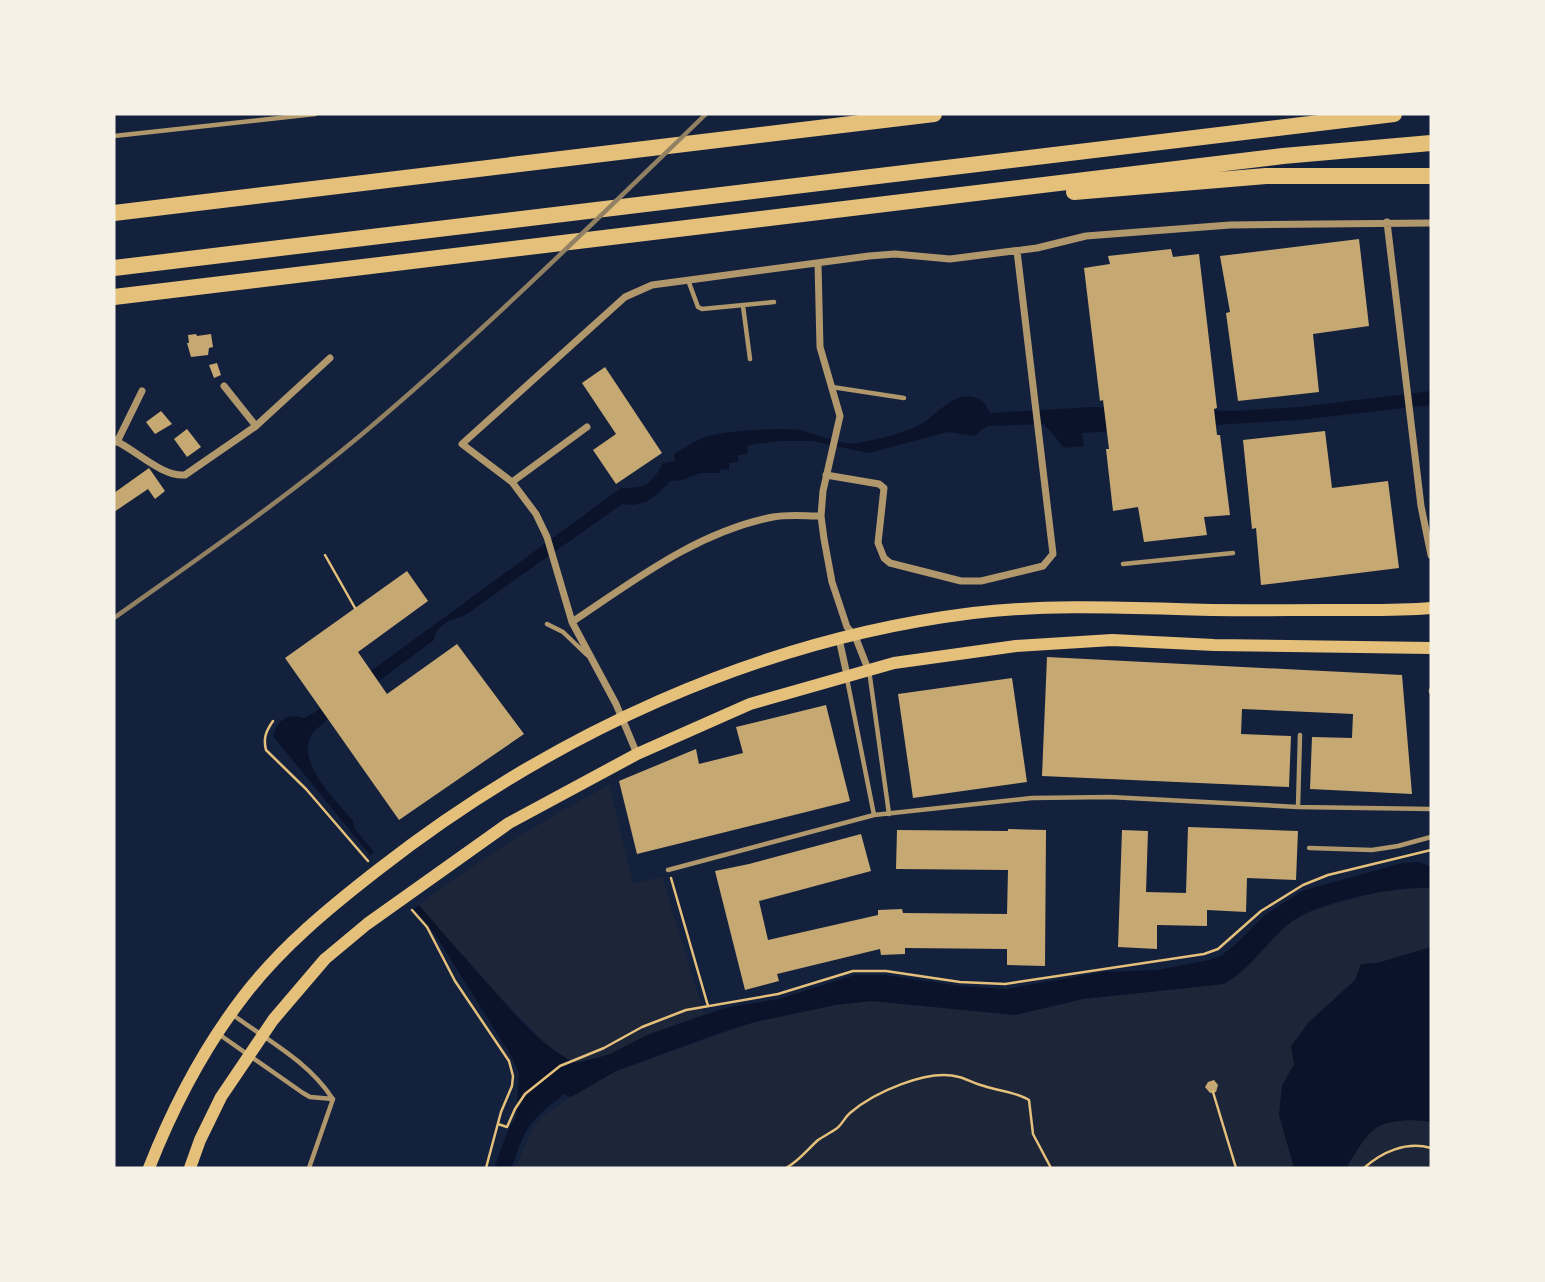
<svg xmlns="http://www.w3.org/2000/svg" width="1545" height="1282" font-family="'Alegreya Sans',sans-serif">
	<rect width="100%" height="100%" fill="#14213d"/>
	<path fill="#1d2539" d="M609,785L633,883L662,877L704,1014L647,1035L608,1055L575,1063L551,1049L496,993L418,906C478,859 542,821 609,785Z
		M1427,888H1431V1168H515L533,1128L542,1117L571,1097L616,1071L755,1022L835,1005L872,1001L1016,1015L1083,999L1223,984L1239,975L1291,922L1316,909L1381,891Z"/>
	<path fill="#0b132b" d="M1431,391V405L1299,420L1082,433L1084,446L1064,448L1044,424L987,426L974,436L948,432L869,453L812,441H779L748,445L747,454L738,455V462L729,463V470L720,469V473H700L683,480L670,481C656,497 644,508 622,504L464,616C451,620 436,624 434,640L324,722C321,726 315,730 312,734C295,763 337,801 353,821L355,829C396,879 438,928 481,976C509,1007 537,1044 575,1063L608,1055L647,1035L725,1008L779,999L855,975H885L960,986L1006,989L1103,972L1157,970L1205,961L1221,956L1236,944L1265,915L1302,891L1402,863L1419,862L1431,867V888C1399,885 1317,902 1291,922C1266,941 1252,968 1224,984L1083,999L1015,1015L872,1001L835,1005L755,1022L717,1034L616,1071L571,1097L556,1091L535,1106L515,1132L519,1074L513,1059L436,936L273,736C278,719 287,713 304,718L315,712L621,488C646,488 651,485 663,463L675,461L674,454C684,449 693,442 702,438C717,431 783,427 799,430C814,433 843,446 857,443C879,439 904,434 924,422C943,410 958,385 984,402L990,413L1092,407L1234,411L1299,407Z
		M1431,947V1122C1416,1119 1390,1119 1376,1128C1364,1136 1354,1156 1346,1168H1294L1279,1115L1282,1086L1294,1064L1291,1046L1309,1022L1355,980L1361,964L1377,963Z"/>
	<path fill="#14213d" d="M377,850L421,903L411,911L367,858Z"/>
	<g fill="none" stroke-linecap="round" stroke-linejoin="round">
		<path stroke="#0b132b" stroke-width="16" d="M503,1168C516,1128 521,1116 556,1091"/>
	</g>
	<path fill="#c6a872" d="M1359,239L1369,326L1313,334L1319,392L1238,401L1226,313L1230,312L1220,256Z
		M1171,249L1173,257L1199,254L1217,408L1214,409L1217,435H1220L1230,515L1204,517L1207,535L1144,542L1138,507L1113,511L1106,449H1109L1103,400L1100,401L1084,268L1110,264L1108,256Z
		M196,334L197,336L211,334L213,347L209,348L208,355L191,357L187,343H189L188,335Z
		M217,363L221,375L214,378L209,365Z
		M605,367L662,453L616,484L593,450L616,434L582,383Z
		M161,411L172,424L155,434L146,422Z
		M187,429L201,447L187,457L174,439Z
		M1325,431L1332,488L1388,481L1399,568L1261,585L1256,528L1252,529L1243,440Z
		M149,468L165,491L155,499L148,489L114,512V493Z
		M407,571L428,601L358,652L387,694L457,644L524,734L399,820L285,658Z
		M1047,657L1402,675L1412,794L1310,789L1312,737L1352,738L1353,714L1242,709L1241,734L1291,736L1289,787L1042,776Z
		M1012,678L1027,782L913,798L898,694Z
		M826,705L850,801L637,854L619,781L696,749L699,764L743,753L736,727Z
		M1188,827L1298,831L1296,880L1247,878L1246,912L1207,910V926L1157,925V949L1118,947L1122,830L1148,831L1146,892L1186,893Z
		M1008,829L1046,830L1045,966L1007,965V949L905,948V954L881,955L880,949L777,974L779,981L745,990L715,871L749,864L861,834L871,871L759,901L768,940L878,915V910L902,909L903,913L1007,914L1008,870L896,869L897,830L1008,831Z
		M1214,1080L1218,1085L1216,1092L1210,1093L1205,1087L1208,1082Z"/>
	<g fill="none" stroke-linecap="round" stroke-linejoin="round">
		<path stroke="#e5c07b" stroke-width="2.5" d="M325,555L355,608
			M273,721C266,731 263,738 266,750L306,789L368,861
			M671,878L708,1006
			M412,910L427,927L455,981L509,1061L513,1076L512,1086L501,1112L486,1168
			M1213,1092L1236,1168
			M498,1124L507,1127L515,1109L525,1094L560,1066L604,1048L642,1027L686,1010L778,994L853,971H886L960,982L1005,984L1204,954L1218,949L1261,911L1303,885L1328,875L1431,850
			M786,1168C799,1161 807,1150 818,1140C824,1136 830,1133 836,1129C842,1125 844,1118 850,1113C873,1093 928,1068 959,1077C967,1079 975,1084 984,1086C998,1091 1017,1092 1029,1100L1033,1134L1051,1168
			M1364,1168C1382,1152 1406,1141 1431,1148"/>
		<path stroke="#b1986c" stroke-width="4.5" d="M114,136L315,114
			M688,280L698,307L702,309L774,302
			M743,306L750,359
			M832,387L904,398
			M1123,564L1233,553
			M547,624L563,632L587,655
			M869,670L889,814
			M847,679L874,815
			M1431,690V692
			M1298,807L1300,735
			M1309,848L1372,850L1398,846L1431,837
			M668,870L874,815L1032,798L1110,797L1298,807L1431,809
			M233,1015C267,1040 309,1062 332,1098
			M220,1035L303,1093L310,1097L333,1099
			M309,1168L333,1099"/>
		<path stroke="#b1986c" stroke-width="7" d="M1387,222L1421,506L1431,555
			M818,263L820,347L840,416L823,491L821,516L824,539L832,582L847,627L855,636L868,669
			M224,386L256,426
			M114,440C136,450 162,477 185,475L256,426L330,358
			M117,442L142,391
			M826,475L879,484L884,488L878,543L884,558L890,563L961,581H981L1043,566L1053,554L1017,251
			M512,482L587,427
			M572,622C635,580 697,532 773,517C789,514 805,516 821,516
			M839,639L847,675
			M637,754L616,704L572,622L547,537L536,514L512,482L462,444L625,297L652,285L869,256L895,254L950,259L1037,248L1086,236L1230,225L1431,223"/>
		<path stroke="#e5c07b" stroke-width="12" d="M149,1168C173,1107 203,1049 243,997C281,947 330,907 379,869C551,735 756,640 973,613C1040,605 1108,607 1176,609C1226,611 1276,610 1326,610C1361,610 1396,611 1431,608
			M190,1168L200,1140L221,1097L273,1020L325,959L367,924L509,823L637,754L750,704L894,663L1016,646L1112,640L1214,645L1431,648"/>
		<path stroke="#e5c07b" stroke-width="16" d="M1074,192L1266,176H1431
			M114,213L934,114
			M114,268L1394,114
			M114,297L1283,156L1431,143"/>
		<path stroke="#918062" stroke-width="4.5" d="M114,618C197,559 282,501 361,435C481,334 593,223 706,114"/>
	</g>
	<rect width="1545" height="1282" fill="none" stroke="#f6f1e7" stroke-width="231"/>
</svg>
